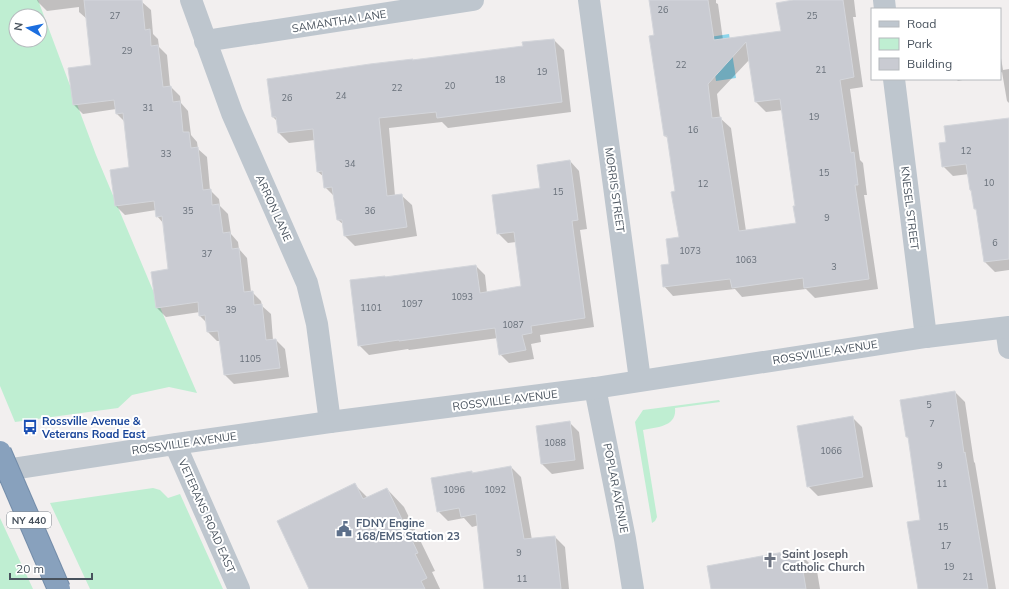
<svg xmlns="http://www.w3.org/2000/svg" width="1009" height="589" font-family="Mulish,sans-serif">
	<rect width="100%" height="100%" fill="#f2efef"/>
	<path fill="#bfeed2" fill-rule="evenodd" d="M0,0H38L96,155L165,319L197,393L169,387L132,395L118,408L15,422L0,386ZM16,16H40V40H16Z
		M719,400L720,402L675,408C677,427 657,427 643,430L657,517L655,521L652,523L635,422L643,410Z
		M153,488L160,490L168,498L180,494L223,589H90L50,503Z
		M0,518L33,589H0Z"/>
	<path fill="#8dd5eb" d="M729,34L736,78L716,81L710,37Z"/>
	<path fill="#0003" fill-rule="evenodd" d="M37,0H142V2L151,10L153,34L158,39L159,47L167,55L170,86L180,96L181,103L188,111L191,135L197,142L198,149L207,157L210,190L219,199L220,206L228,214L231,234L238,242L239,249L247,258L251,292H252L261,301L262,306L271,314L273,340H276L285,349L289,377L234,384L225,375L220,341H217L208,332L207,323L200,316V312L166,317L157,308L152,272L169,270L164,224L157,216L156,210L125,215L116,206L111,171L130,168L125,122L117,114L116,109L83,114L74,105L92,66L87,19L79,12V7L47,11L38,2Z
		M650,0H716V3L718,4L723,40L782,32L800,0H854L856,17H853L863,87L850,89L860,160L863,163L867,195H864L878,289L815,298L806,289L742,297L735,289L673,296L664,286L670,265L680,238L677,192L669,139L665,136L655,36ZM750,59L756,102L766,112L783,110L797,207V224L746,231L731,128L720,118L717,94Z
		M554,40L564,50L571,112L448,128L442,122L389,128L395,196L401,195L412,205L417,236L355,246L345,236L344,225L338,220L335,197L325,187L324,177L318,172L315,140L289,143L279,133L278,122L273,117L412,60L414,61L524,47Z
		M1000,52L1003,70L1009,69V103L1007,101L1002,72L1000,73Z
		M956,79H967L958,81Z
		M1009,130V270L995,272L985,262L978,211L975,209L973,192L970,190L969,174L953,176L943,166Z
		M570,161L579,171L587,229L580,230L594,327L540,335L541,342L531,344L534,359L509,363L500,354L498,338L409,350L408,349L369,355L359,345L476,266L485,275L487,293L523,287L516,242L508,243L498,233L541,188Z
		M955,392L965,402L974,462L975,463L996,589H919L921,521L909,439L907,437Z
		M852,417L862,427L873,487L818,496L808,486Z
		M569,422L579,432L584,469L552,474L542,464Z
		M511,467L521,477L532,540L555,537L565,547L569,589H486L479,525L472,527L464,518L448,521L438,511L472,472L473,474Z
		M354,484L368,498L387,489L404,507L435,571L432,572L440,589H310Z
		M789,552L792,555L800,554L817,571L820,589H712Z"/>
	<path fill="#c9cbd2" stroke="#d4d6db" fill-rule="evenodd" d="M84,0H142L145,30L150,29L151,46L158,45L163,87L171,86L173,102L180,101L183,132H189L191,148L198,147L203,190L211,189L212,205L219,204L223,233L230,232L232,249L239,248L244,292L253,291L254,305L262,304L266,340L276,339L280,368L224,375L218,331L207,332L205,315L199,316L198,302L156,308L151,272L168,269L162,216L156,217L154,201L115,206L110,170L129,167L123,113L116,114L114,100L73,105L68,68L91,65Z
		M649,0H708L714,40L781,31L776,3L793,0H843L854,77L840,80L851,153L854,152L858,185H855L869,279L804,288L803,278L732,288L730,279L663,287L661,265L669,264L666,239L679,237L671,192L675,191L667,136H664L649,36L654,35ZM746,42L755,102L780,99L795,206H793L796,223L739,231L721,117L712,118L708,84Z
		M554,39L562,102L437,118L436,112L379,118L387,196L402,194L407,227L344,236L342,220H337L332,187L324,188L322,171L317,172L313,129L278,133L276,117H272L267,79L370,64L413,59L412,60L523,46L522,42Z
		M1009,118V259L984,262L976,209H974L971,190H970L966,164L942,167L939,143L946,142L944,126Z
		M570,160L578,220L572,221L585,318L531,326L532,333L522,335L526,350L499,355L495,328L399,341V340L358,346L350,280L385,276V277L476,265L480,293L521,286L514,232L497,234L492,195L540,188L537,165Z
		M955,391L964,453L965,452L988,589H918L907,522L920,520L908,437H906L900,400Z
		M853,416L863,477L807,487L797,426Z
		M570,421L575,460L541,464L536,426Z
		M511,466L524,539L555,536L561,589H484L476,514L461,517L459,508L437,512L431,478L472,471V473Z
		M355,483L363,499L387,488L418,553L415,554L427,578L421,581L425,589H309L277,521Z
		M789,551L790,554L800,553L806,589H711L707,566Z"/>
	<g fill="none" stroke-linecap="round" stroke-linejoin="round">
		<path stroke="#bec6ce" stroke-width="22" d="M191,0L232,113L307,283L317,324L330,422
			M589,0L640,380
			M884,0L885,9
			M205,41L473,0
			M894,79L926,337
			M1006,328L1009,348
			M595,388L625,539L633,589"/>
		<path stroke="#bec6ce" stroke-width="22" d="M175,444L239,589
			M0,471L175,444L330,422L595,388L926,337L1009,327"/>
		<defs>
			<path id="motorway-bridge" d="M0,452L59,589"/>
		</defs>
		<use href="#motorway-bridge" stroke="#738ca9" stroke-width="24" stroke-linecap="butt"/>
		<use href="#motorway-bridge" stroke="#88a1bd" stroke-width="22"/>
	</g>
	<defs>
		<symbol id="bus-bare" viewBox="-9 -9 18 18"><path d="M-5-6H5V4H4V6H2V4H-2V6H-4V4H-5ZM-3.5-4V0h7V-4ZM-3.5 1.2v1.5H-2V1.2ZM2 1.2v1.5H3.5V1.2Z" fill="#1a4fb4" stroke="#fff" stroke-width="2.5" paint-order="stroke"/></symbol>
		<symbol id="civic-bare" viewBox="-9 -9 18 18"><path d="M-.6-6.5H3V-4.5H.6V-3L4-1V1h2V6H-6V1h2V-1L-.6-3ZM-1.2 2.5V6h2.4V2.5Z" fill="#5c6f8a" stroke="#fff" stroke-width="2.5" paint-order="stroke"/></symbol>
		<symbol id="church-bare" viewBox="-9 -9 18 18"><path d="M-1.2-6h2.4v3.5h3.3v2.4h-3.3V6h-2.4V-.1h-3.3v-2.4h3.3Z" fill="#6b7280" stroke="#fff" stroke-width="2.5" paint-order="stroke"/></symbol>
	</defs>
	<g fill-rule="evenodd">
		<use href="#bus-bare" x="19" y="416" width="22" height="22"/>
		<use href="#civic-bare" x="333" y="518" width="22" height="22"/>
		<use href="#church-bare" x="759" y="549" width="22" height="22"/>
	</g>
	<g text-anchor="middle" stroke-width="4" stroke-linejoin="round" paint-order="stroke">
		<g font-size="9" fill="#68707a">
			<text x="663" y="13">26</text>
			<text x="115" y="19">27</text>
			<text x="812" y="19">25</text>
			<text x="127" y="54">29</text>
			<text x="681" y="68">22</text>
			<text x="821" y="73">21</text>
			<text x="542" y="75">19</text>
			<text x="500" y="83">18</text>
			<text x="450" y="89">20</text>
			<text x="397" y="91">22</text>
			<text x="341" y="99">24</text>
			<text x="287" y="101">26</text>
			<text x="148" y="111">31</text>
			<text x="814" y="120">19</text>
			<text x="693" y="133">16</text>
			<text x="966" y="154">12</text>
			<text x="166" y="157">33</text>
			<text x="350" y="167">34</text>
			<text x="824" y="176">15</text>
			<text x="989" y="186">10</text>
			<text x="703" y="187">12</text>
			<text x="558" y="195">15</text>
			<text x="188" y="214">35</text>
			<text x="370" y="214">36</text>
			<text x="827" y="221">9</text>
			<text x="995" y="246">6</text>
			<text x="690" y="254">1073</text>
			<text x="207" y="257">37</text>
			<text x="746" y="263">1063</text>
			<text x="834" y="270">3</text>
			<text x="462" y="300">1093</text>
			<text x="412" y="307">1097</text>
			<text x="371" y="311">1101</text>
			<text x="231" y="313">39</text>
			<text x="513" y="328">1087</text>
			<text x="250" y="362">1105</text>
			<text x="929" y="408">5</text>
			<text x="932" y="427">7</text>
			<text x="555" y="446">1088</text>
			<text x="831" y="454">1066</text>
			<text x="940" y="469">9</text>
			<text x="942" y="487">11</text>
			<text x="454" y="493">1096</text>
			<text x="495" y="493">1092</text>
			<text x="943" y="530">15</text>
			<text x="946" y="549">17</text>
			<text x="519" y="556">9</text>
			<text x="949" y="570">19</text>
			<text x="968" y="580">21</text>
			<text x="522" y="582">11</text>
		</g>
		<rect fill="#fff" stroke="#7f868e" stroke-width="1" x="7" y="512" width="44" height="16" rx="3"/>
		<g font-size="10" font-weight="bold" fill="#48525d">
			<text x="29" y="524">NY 440</text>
		</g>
		<g font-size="11" fill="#48525d" stroke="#fff">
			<text transform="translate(339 21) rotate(-9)" y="4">SAMANTHA LANE</text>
			<text transform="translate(615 190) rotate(82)" y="4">MORRIS STREET</text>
			<text transform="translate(274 208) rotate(66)" y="4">ARRON LANE</text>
			<text transform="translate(910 208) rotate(83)" y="4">KNESEL STREET</text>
			<text transform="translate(825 352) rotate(-9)" y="4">ROSSVILLE AVENUE</text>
			<text transform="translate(505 400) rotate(-7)" y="4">ROSSVILLE AVENUE</text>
			<text transform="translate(184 443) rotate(-8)" y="4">ROSSVILLE AVENUE</text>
			<text transform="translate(616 488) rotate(79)" y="4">POPLAR AVENUE</text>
			<text transform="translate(207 516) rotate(66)" y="4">VETERANS ROAD EAST</text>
		</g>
		<g font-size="11" font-weight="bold" fill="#164399" stroke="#fff" text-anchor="start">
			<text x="42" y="425">Rossville Avenue &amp;<tspan x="42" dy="13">Veterans Road East</tspan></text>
		</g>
		<g font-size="11" font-weight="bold" fill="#4e5e75" stroke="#fff" text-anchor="start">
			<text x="356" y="527">FDNY Engine<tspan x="356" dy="13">168/EMS Station 23</tspan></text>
		</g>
		<g font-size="11" font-weight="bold" fill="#5b616d" stroke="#fff" text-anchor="start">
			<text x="782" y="558">Saint Joseph<tspan x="782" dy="13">Catholic Church</tspan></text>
		</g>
	</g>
	<rect x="871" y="8" width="130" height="72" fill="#ffffff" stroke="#b6babe"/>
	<rect x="879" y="21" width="20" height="6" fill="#bec6ce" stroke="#b6babe"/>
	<text x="907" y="28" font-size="12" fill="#48525d">Road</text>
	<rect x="879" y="38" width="20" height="12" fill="#bfeed2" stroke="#b6babe"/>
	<text x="907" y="48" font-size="12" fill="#48525d">Park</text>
	<rect x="879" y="58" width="20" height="12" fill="#c9cbd2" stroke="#b6babe"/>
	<text x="907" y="68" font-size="12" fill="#48525d">Building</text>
	<g transform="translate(28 28) rotate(279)"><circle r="19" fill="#ffffff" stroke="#b6babe"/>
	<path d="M0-3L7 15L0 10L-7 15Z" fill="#1c6edf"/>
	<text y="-6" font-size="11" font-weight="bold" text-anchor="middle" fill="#48525d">N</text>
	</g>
	<path d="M10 573v6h82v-6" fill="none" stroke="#48525d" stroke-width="2"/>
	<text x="16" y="573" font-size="12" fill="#48525d" stroke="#ffffff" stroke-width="3" paint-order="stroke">20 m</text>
</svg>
